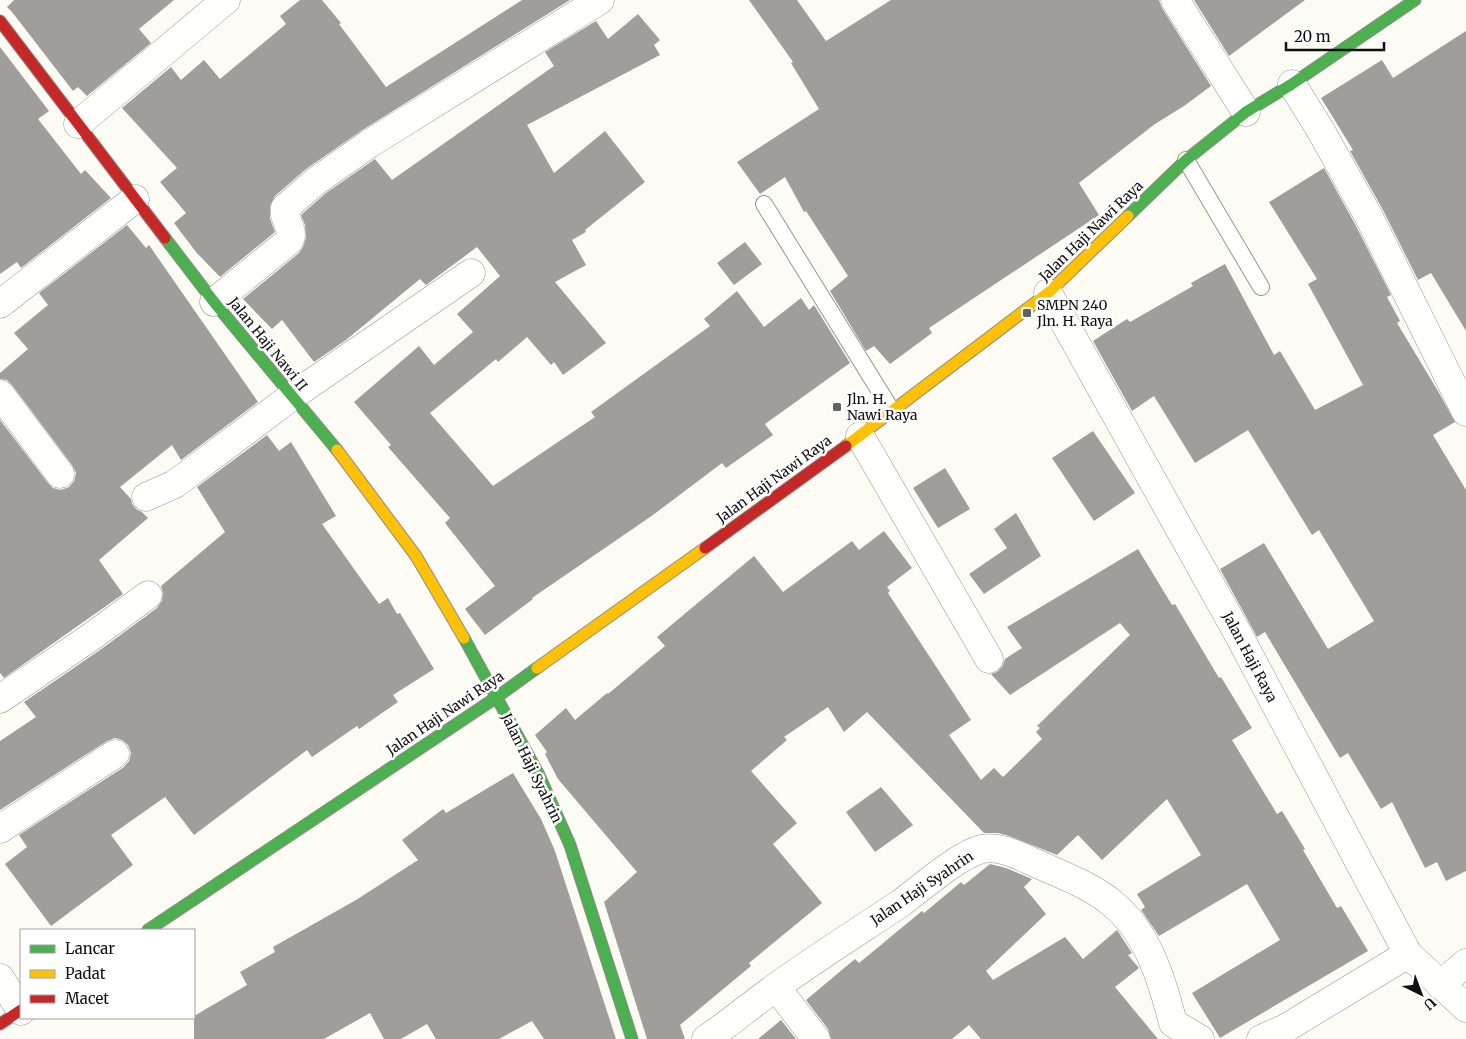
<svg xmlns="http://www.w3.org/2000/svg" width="1466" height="1039" font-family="Merriweather,serif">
	<rect width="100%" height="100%" fill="#fcfcf5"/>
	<path fill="#a09e9a" d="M14,0H174L139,29L151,43L87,96L78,87L73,91L12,12L7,7Z
		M300,0H322L341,23L339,24L386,87L522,0H570L361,131L306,169L275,196L270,206V219L275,232L220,277L196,252L174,223L186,213L160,182L177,168L122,108L171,67L181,80L204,60L220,79L286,24L280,16Z
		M749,0H797L826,41L891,0H1159L1162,8L1211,86L1184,106L1155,124L1079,183L1099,215L929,328L932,333L890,364L874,346L866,351L830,291L848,276L806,211L804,212L785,177L760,194L737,162L819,109L791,63L793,62Z
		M1194,0H1305L1229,56Z
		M638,14L660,40L654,45L660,55L527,125L554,173L605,131L645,182L585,230L586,232L572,240L586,265L555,282L606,343L563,375L554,362L551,365L527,337L498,362L496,359L430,413L493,486L595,417L591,412L710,326L704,319L737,291L764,327L801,298L809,310L814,305L850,363L765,424L773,435L726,468L722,463L653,515L532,598L533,599L485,635L465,609L495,586L445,523L450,518L388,447L391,445L354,402L419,346L434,365L473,332L457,314L500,276L477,247L426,285L420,279L346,340L314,362L282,320L272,329L243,299L299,253L303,247L306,238L305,225L301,215L326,193L375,159L392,180L554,66L545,52L596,21L608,39Z
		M1466,31V331L1431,273L1418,280L1383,210L1350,151L1353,150L1321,98L1382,60L1393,78Z
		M0,47L49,111L38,119L81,174L85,170L111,198L21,268L17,262L0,274Z
		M1324,168L1355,224L1391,295L1387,297L1400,321L1397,323L1438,391L1455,422L1433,435L1466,490V871L1446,881L1437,862L1425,868L1392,802L1381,809L1348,753L1340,758L1265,632L1257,637L1220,569L1264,543L1328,649L1374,621L1319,530L1312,535L1248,430L1195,463L1154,396L1132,411L1093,341L1127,319L1130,322L1193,286L1191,283L1225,264L1274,355L1280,351L1315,410L1363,385L1308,284L1317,279L1269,202Z
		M127,225L146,248L149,245L258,402L181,460L172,445L120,487L131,499L132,504L136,509L142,512L148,518L99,560L123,594L4,678L0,673V420L48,483L53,488L61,490L69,487L74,481L76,473L72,465L12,385L7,380L0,379V373L28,349L14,333L48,305L39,293Z
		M745,242L762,264L734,285L717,263Z
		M1093,431L1135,493L1094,521L1052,458Z
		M267,435L279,451L291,442L336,516L322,524L379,604L388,598L397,614L400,613L434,669L393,695L398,702L359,729L357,726L312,757L307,750L194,835L165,797L111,835L133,865L51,926L5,864L27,847L19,835L124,767L129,761L131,753L128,745L122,740L115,738L107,741L0,810V741L36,717L24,702L100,650L157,608L162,601L163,593L161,586L225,532L197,487Z
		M945,468L970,509L938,528L913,488Z
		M1016,513L1041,556L984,594L969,574L1007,548L994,529Z
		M884,531L912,568L887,587L890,591L888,593L971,720L949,735L981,780L994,768L1003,777L1042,739L1036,732L1040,728L1037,726L1130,635L1120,623L1010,695L991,674L997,672L1002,667L1005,659L1022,648L1007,627L1138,549L1172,605L1175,604L1219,678L1221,677L1252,728L1232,740L1277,814L1282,811L1305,849L1303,850L1337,908L1341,906L1368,951L1220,1038L1192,993L1280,940L1247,884L1159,936L1141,910L1145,907L1137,894L1201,855L1167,799L1102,860L1078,835L1057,855L1009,836L998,833H984L867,712L844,732L828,707L784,737L787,740L751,771L797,823L773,844L822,903L749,963L751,966L680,1025L685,1039H647L604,902L637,872L558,779L545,754L547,752L535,735L566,708L575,720L607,693L608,694L665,646L657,637L754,556L783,592L852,541L859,550Z
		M513,773L541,819L555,851L616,1039H544L532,1021L499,1039H436L427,1024L401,1039H384L370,1013L324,1039H194V1016L247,985L240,972L275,952L273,947L356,900L418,860L402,840L443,809L446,813Z
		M881,787L913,825L875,852L846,812Z
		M990,864L1006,868L1032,879L1024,887L1046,914L986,971L993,980L1065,937L1083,959L1117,930L1132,953L1128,955L1139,968L1115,987L1158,1039H981L969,1025L952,1039H831L828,1029L806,1000L855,959L859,963L922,911L924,913L961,882L964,885Z
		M781,1020L796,1039H758Z"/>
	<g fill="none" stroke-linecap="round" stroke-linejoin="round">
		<defs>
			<path id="lane" d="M1186,160L1261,287
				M764,204L892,411"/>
			<path id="street" d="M1175,0L1246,112
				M1292,84L1321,131L1369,217L1466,412
				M78,124L226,0
				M1048,293L1237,632L1408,954L1466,1008
				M214,302L289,241C296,230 282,219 285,208L316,181L369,144L600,0
				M0,304L135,199
				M0,394L60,474
				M860,436L989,659
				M146,497L175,484L291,397L471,273
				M0,699L91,637L148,595
				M0,829L115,754
				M0,978L21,1011
				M1440,985L1466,963
				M776,987L816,1039
				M706,1039C730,1023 752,1004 776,987C816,958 859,931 901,903C921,888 960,854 982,849C1001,845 1023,858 1040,865C1064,876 1092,886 1113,904C1148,933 1162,980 1173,1023L1200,1039
				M1261,1039L1286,1028L1408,954"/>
			<path id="fast" d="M1128,216L1186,160L1246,112L1292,84L1415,0
				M165,238L214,302L337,450
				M464,638L538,773L570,845L632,1039
				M148,930L497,697L537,668"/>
			<path id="slow" d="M846,446L1048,293L1128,216
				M337,450L416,556L464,638
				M537,668L705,548"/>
			<path id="jam" d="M0,21L165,238
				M705,548L846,446
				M0,1024L21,1010"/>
		</defs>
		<use href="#lane" stroke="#969693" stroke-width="18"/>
		<use href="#street" stroke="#969693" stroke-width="29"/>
		<use href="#fast" stroke="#8d8d8a" stroke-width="13"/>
		<use href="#slow" stroke="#8d8d8a" stroke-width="13"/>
		<use href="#jam" stroke="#8d8d8a" stroke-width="13"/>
		<use href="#lane" stroke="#fffffe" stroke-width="16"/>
		<use href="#street" stroke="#fffffe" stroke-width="28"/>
		<use href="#fast" stroke="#4caf50" stroke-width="11"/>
		<use href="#slow" stroke="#ffc107" stroke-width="11"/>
		<use href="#jam" stroke="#c62828" stroke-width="11"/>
	</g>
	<g fill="#636360" stroke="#fff" stroke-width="2">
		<rect x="1022" y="308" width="10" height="10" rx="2.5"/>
		<rect x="832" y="402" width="10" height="10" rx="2.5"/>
	</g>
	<g text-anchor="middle" stroke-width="5" stroke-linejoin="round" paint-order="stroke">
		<g font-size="14" fill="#101010" stroke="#fff">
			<text transform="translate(1091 231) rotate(-44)" y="5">Jalan Haji Nawi Raya</text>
			<text transform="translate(268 344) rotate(51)" y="5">Jalan Haji Nawi II</text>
			<text transform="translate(774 479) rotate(-36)" y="5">Jalan Haji Nawi Raya</text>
			<text transform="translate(1250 657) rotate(62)" y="5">Jalan Haji Raya</text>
			<text transform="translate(445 713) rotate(-34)" y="5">Jalan Haji Nawi Raya</text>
			<text transform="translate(532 768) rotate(64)" y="5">Jalan Haji Syahrin</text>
			<text transform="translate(922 888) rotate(-34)" y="5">Jalan Haji Syahrin</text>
		</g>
		<g font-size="14" fill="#101010" stroke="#fff" text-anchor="start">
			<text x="1037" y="310">SMPN 240<tspan x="1037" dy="16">Jln. H. Raya</tspan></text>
			<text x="847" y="404">Jln. H.<tspan x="847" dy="16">Nawi Raya</tspan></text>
		</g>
	</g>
	<rect x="20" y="929" width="175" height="90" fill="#ffffff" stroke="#9f9f9f"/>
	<rect x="30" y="945" width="25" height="8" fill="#4caf50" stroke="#9f9f9f"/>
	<text x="65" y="954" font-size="15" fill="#101010">Lancar</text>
	<rect x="30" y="970" width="25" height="8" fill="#ffc107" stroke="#9f9f9f"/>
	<text x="65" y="979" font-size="15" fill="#101010">Padat</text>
	<rect x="30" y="995" width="25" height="8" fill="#c62828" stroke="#9f9f9f"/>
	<text x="65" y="1004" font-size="15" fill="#101010">Macet</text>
	<g transform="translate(1421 994) rotate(138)" stroke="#ffffff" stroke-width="4" paint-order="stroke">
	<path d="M0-4L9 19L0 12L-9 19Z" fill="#101010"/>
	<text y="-8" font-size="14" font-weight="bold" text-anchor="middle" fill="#101010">U</text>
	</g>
	<path d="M1286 42v8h98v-8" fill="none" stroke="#101010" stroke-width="2.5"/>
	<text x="1294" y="42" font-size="15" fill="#101010" stroke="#ffffff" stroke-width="4" paint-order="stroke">20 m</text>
</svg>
